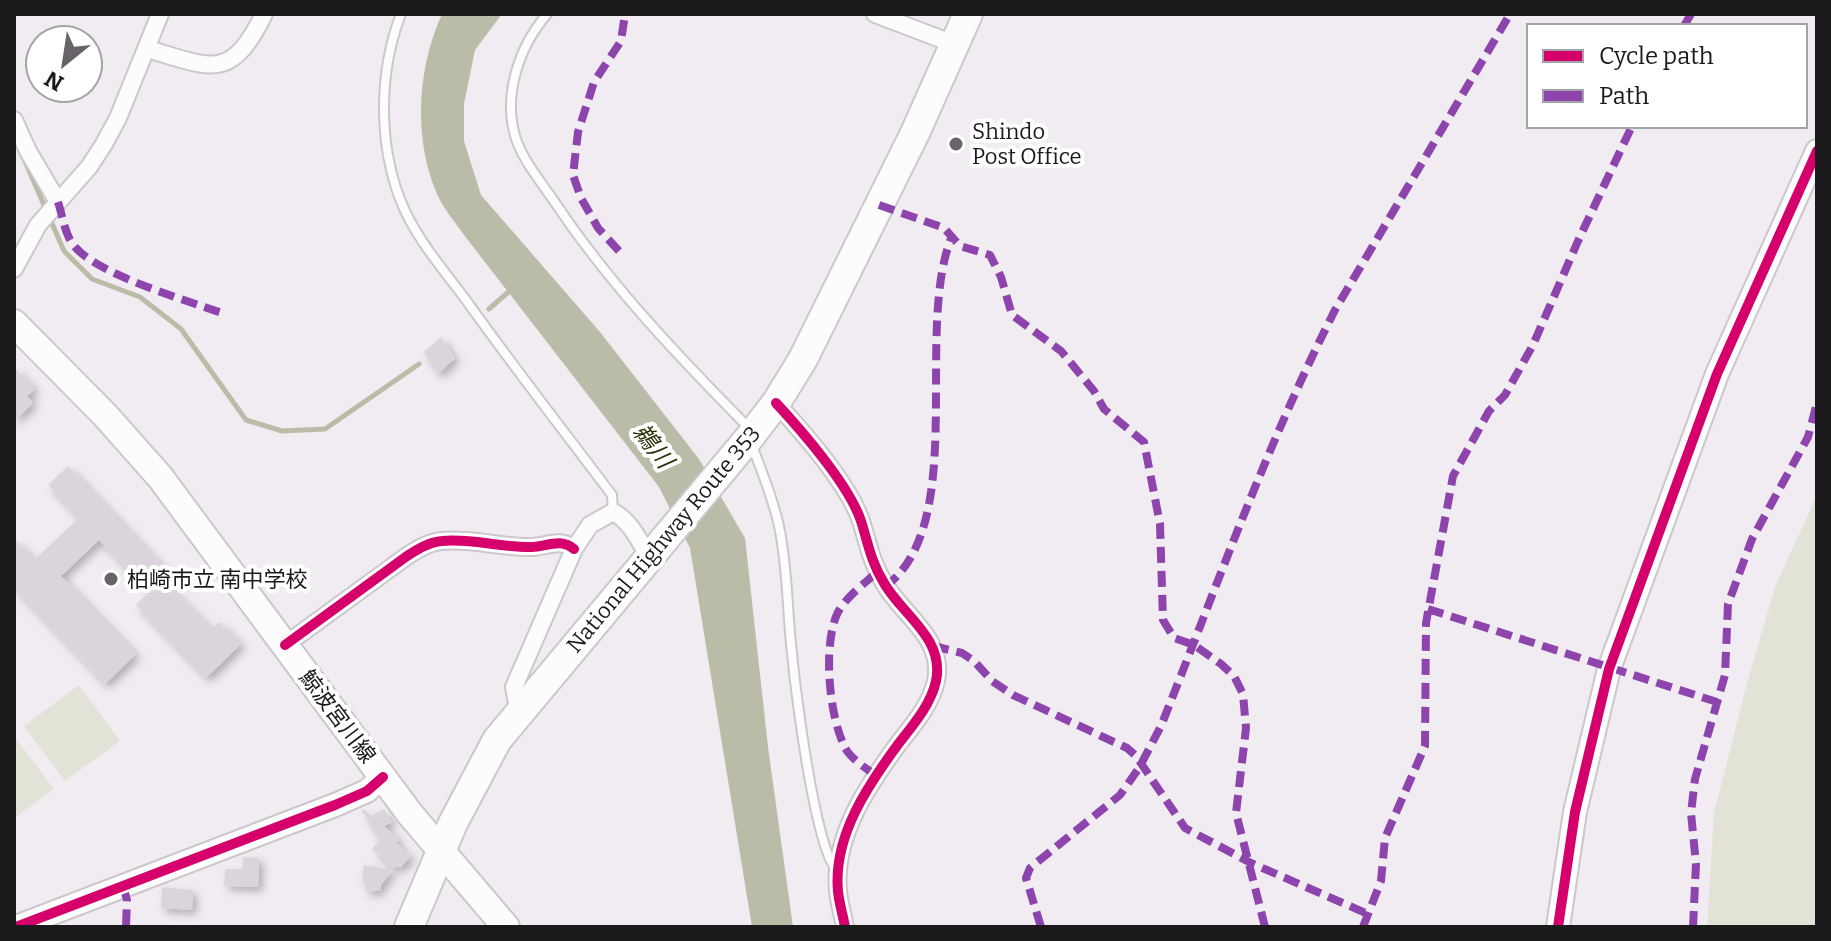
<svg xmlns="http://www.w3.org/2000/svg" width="1831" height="941" font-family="Bitter,'Noto Sans JP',serif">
	<defs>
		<filter id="shadow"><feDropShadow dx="4.5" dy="4.5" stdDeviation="4" flood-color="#0004"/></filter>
	</defs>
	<rect width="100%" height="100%" fill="#f1ecf2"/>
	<path fill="#e3e2d6" d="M1817,495V927H1707L1714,813L1748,680L1775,587Z
		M79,685L120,741L65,781L24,726Z
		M14,736L54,789L14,818Z"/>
	<path fill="#bbbca8" d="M442,14H502L475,50L464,104V141L481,195L600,332L699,459L745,538L768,747L793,927H752L690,548L659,487L464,235C455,222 443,208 437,194C413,138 417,69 442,14Z"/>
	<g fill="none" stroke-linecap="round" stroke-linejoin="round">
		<path stroke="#bbbca8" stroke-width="5" d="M24,159L64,251L92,279L140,297L181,329L246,420L282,431L325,429L419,364
			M489,309L513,288"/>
	</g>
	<path fill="#dbd4dc" filter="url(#shadow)" d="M441,337L455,358L438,374L424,352Z
		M14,367L35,389L27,396L33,403L14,421Z
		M68,466L168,572L161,578L211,629L219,622L241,644L206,678L136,605L149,592L99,540L61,576L136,654L105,684L14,588V539L34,560L79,518L48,485Z
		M363,809L372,816L384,809L392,822L384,826L399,839L396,843L411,856L400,868L397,866L394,868L372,849L380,840L362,811Z
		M243,857L259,858L258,887L224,886L225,869H243Z
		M364,865L393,870L381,885V890L367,892L362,876Z
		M162,887L193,890L192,910L161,908Z"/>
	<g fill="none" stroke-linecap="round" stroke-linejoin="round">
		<defs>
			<path id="service" d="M401,14C379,71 378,141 400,199C414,236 442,268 466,300C513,366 563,430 612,495L613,512
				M547,14C519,47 502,96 516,139C524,162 541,182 554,201C610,285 678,356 749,428
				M752,446C762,471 773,499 779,526C788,569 787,611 792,653C795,688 816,856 838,871"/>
			<path id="minor" d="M875,14L954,44
				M147,49C211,67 230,83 264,14
				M14,120L28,151L58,202
				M14,269L38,225L89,167L104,144L118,118L160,14
				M776,403C802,431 849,485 861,521C868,543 871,562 884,583C902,615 945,638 936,681C931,704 914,724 899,743C868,785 833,836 838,891C839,903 843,915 845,927
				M285,645L407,556C418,549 429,542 442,541C472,538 502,548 532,547C548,546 561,538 574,549
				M521,709L517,703L514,687L574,549L590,525L613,512C631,521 639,541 649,557"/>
			<path id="tertiary" d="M16,927L335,805L367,791L383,777
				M1558,927L1575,812L1609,669L1717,374L1817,151"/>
			<path id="primary" d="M14,323L105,415L160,477L410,814L506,927"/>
			<path id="trunk" d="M409,927L453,823L497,740L749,438L776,403L803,359L915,133L968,14"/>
		</defs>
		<use href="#service" stroke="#cbc7cb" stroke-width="12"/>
		<use href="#minor" stroke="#cbc7cb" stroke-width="20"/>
		<use href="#tertiary" stroke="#cbc7cb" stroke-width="26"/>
		<use href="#primary" stroke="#cbc7cb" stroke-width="30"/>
		<use href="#trunk" stroke="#cbc7cb" stroke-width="32"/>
		<use href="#service" stroke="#fdfcfd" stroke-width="8"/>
		<use href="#minor" stroke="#fdfcfd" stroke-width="16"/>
		<use href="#tertiary" stroke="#fdfcfd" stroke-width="22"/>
		<use href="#primary" stroke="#fdfcfd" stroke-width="26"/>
		<use href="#trunk" stroke="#fdfcfd" stroke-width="28"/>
		<path stroke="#8e44ad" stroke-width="8" stroke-dasharray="16 8" stroke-linecap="butt" d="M1684,26L1691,14
			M58,202C63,217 65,237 76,248C100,275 185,300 222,313
			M879,205L944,228L960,246L990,255L1001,277L1012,315L1061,351L1094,391L1104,409L1144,442L1160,524L1163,620L1174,638L1194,645L1221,664L1234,676L1243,694L1246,728L1236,813L1265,927
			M619,251L598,228L581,198L573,175L578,132L594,82L621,41L625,14
			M885,587C970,523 913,331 952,236
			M1428,609L1717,702
			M933,646L962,653L974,661L992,681L1013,695L1127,748L1136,756L1185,828L1251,863L1368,914
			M875,775C866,768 854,761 847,751C829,721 822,644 838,612C847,596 864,584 877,572
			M123,886L127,900L126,927
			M1041,927L1026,878L1030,868L1120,795L1139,768L1161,726C1217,586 1267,444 1335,310L1510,14
			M1363,927L1381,881L1385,838L1425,746L1426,623L1453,476L1489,411L1505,395L1533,345L1578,241L1632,126
			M1693,927L1696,864L1691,813L1695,779L1725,675L1728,604L1752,539L1808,437L1817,403"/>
		<defs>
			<path id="cycleway" d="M776,403C802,431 849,485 861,521C868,543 871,562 884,583C902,615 945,638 936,681C931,704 914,724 899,743C868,785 833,836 838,891C839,903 843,915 845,927
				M285,645L407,556C418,549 429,542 442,541C472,538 502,548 532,547C548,546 561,538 574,549
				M16,927L335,805L367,791L383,777
				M1558,927L1575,812L1609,669L1717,374L1817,151"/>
		</defs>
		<use href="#cycleway" stroke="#fff" stroke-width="15"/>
		<use href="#cycleway" stroke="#d6006c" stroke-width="10"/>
	</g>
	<g fill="#676368" stroke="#fff" stroke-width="3">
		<circle cx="956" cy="144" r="8"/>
		<circle cx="111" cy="579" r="8"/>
	</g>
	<g text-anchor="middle" stroke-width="8" stroke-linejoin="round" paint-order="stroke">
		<g font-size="22" fill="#1c191d" stroke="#fff" text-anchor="start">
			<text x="972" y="139">Shindo<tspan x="972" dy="25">Post Office</tspan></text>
			<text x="127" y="587">柏崎市立 南中学校</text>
		</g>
		<g font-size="22" fill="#1c191d" stroke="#fff">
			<text transform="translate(663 539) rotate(-50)" y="8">National Highway Route 353</text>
			<text transform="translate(338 716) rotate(53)" y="8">鯨波宮川線</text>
		</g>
		<g font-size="24" font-style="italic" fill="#2f3109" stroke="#fff">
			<text transform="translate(653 446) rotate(52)" y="8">鵜川</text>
		</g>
	</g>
	<rect width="1831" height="941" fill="none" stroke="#1c191d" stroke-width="32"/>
	<rect x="1527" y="24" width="280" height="104" fill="#ffffff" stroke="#a4a3a5" stroke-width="2"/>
	<rect x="1543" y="50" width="40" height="12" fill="#d6006c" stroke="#a4a3a5" stroke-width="2"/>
	<text x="1599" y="64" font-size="24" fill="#1c191d">Cycle path</text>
	<rect x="1543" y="90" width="40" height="12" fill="#8e44ad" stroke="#a4a3a5" stroke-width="2"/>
	<text x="1599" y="104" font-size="24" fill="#1c191d">Path</text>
	<g transform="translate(64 64) rotate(210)"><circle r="38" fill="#ffffff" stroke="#a4a3a5" stroke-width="2"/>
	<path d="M0-6L14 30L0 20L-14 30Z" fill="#676368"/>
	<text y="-12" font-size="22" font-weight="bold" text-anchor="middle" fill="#1c191d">N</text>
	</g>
</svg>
